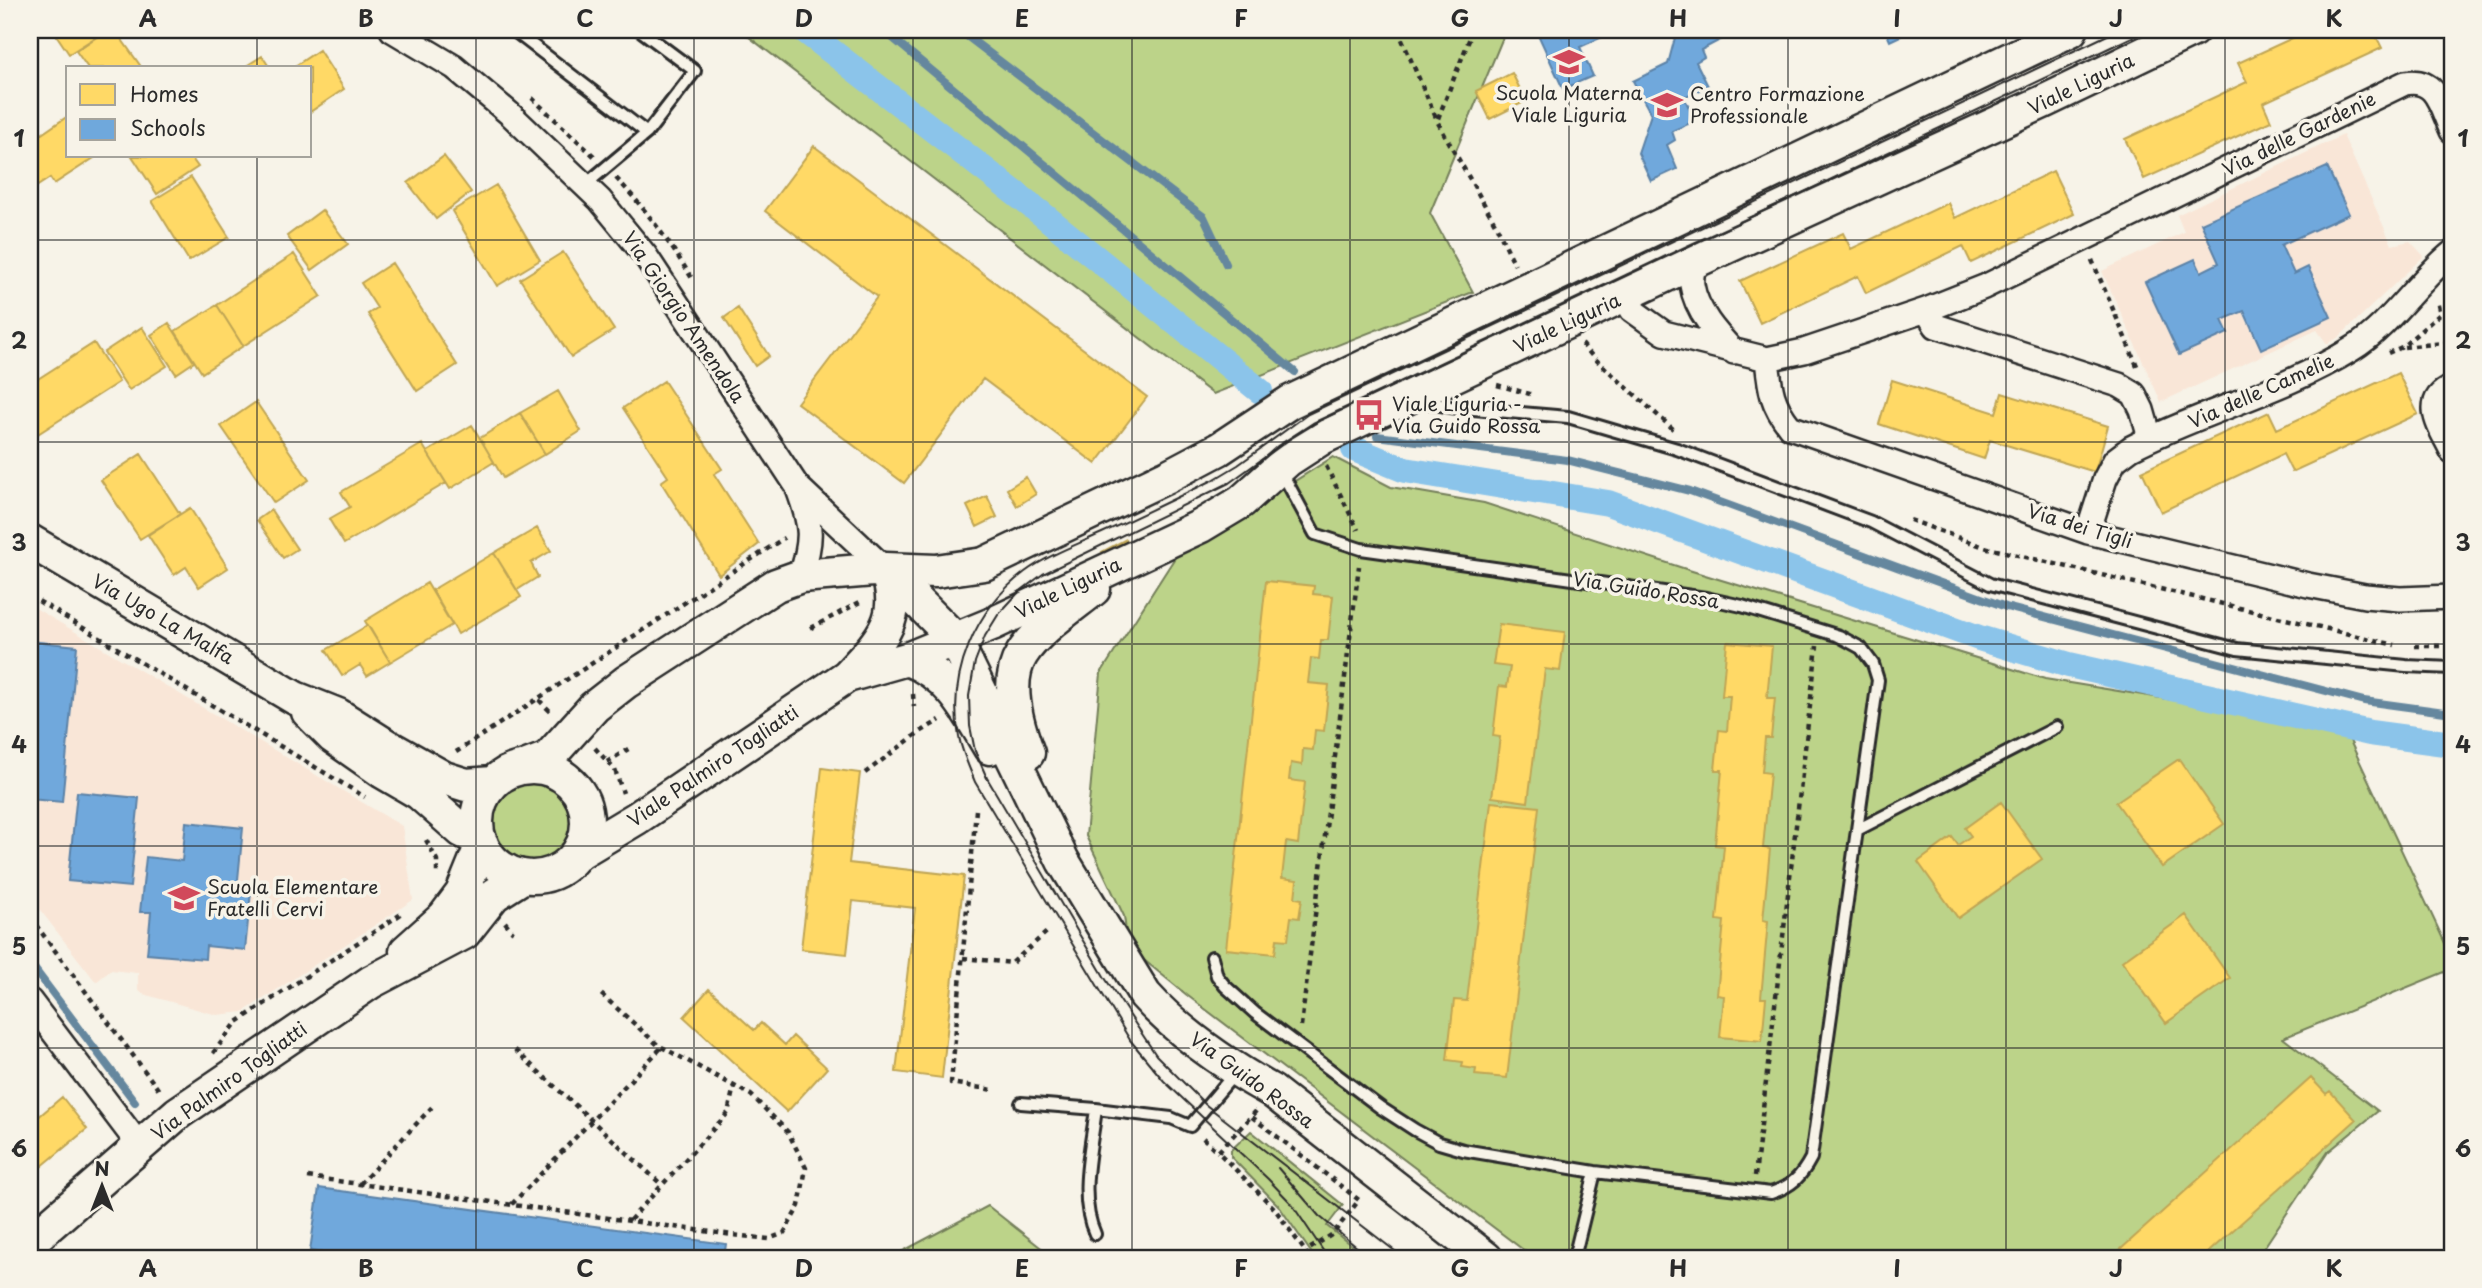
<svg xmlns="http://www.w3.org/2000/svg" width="2482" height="1288" font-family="'Playpen Sans',sans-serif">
	<rect width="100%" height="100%" fill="#f7f3e8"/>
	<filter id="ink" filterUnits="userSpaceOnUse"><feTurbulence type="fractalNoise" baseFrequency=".0143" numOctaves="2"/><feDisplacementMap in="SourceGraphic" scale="14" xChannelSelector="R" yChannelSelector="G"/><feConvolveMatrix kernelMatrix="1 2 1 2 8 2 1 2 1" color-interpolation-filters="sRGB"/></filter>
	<g filter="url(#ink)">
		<path fill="#f9e6d7" d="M2343,135L2392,245L2410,241L2424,256L2339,337L2327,344L2317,330L2161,402L2102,271L2184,232L2177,215Z
			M30,605L402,826L413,900L243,1012L217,1015L143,994L138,990V973L111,970L96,982L30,897Z"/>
		<path fill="#bcd389" stroke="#747f5a" stroke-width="2" d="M740,30H1506L1430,213L1473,292L1213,394Z
			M1333,457L1391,487L1484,503L1692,571L2045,679L2344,728L2452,958V969L2283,1038L2378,1111L2328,1152L2257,1258H1534L1188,996L1128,947L1124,916L1086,836L1101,673L1176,556Z
			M494 821a39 39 0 1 1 78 0a39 39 0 1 1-78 0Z
			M1251,1131L1343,1205L1327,1226L1367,1258H1315L1278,1205L1231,1157V1150Z
			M988,1206L1054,1258H890Z"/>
		<path fill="#ffd966" stroke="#bfa554" stroke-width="2" d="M53,30H107L69,54Z
			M107,30H115L142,68H88L76,51Z
			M2310,30H2373L2382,48L2263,103L2271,121L2144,179L2125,139L2247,82L2238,63Z
			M319,50L344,89L310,112V68H292Z
			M262,56L270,68H243Z
			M1512,73L1526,101L1490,119L1476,91Z
			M68,116V156H97L54,184L50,178L30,191V142Z
			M814,146L1147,397L1096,464L983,379L904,483L797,403L877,297L765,211Z
			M132,156H190L198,167L157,194Z
			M444,156L471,192L436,219L408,183Z
			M2053,171L2074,214L1971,263L1963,246L1866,293L1858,276L1760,323L1740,281L1843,233L1851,249L1948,203L1955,218Z
			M191,177L229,237L189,261L152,201Z
			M496,185L540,260L497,286L452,211Z
			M322,210L348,244L312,270L287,236Z
			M563,252L614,330L571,357L520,279Z
			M294,254L321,296L243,346L217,305Z
			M392,263L457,365L417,391L368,314L377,308L361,283Z
			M217,305L243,346L202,373L175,331Z
			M738,308L769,356L755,366L724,318Z
			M169,323L194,362L176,374L151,335Z
			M142,327L167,366L129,390L104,352Z
			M94,343L119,382L30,439V384Z
			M2398,373L2418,414L2292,472L2283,454L2161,512L2142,471L2269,412L2277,429Z
			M1892,380L1996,413L2002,393L2108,426L2095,472L1990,440L1984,459L1879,424Z
			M664,381L722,469L714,474L759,544L719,575L661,482L668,477L623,408Z
			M558,391L581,431L545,454L520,413Z
			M256,402L309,480L274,503L221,426Z
			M520,413L545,454L503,478L480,438Z
			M472,425L494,462L450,489L427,452Z
			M422,444L446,483L344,544L329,519L350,507L341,492Z
			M141,454L180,514L140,539L101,480Z
			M1026,477L1036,494L1017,506L1007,489Z
			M987,496L997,517L977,527L967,506Z
			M190,508L228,568L199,587L186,567L174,575L148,535Z
			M271,510L297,549L283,558L257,520Z
			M537,528L551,551L531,563L538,577L517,590L494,553Z
			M1126,539L1130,547L1105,559L1102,552Z
			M494,553L521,597L458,634L432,590Z
			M1266,581L1314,586L1313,594L1333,596L1328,640H1321L1319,659L1311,658L1308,683L1329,685L1324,731L1315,730L1313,750L1303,749L1302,765L1291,763L1289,780L1305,782L1298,844L1286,842L1282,878L1297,880L1295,898L1302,899L1299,918L1291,917L1288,940L1277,939L1275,954L1226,949Z
			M427,583L452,625L390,662L365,621Z
			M1499,624L1565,632L1560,671L1545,669L1528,802L1492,797L1500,737L1493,736L1499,686L1507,687L1510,667L1493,665Z
			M368,625L390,662L367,676L360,665L342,676L326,650Z
			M1727,642L1772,646L1767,698H1775L1771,738H1765L1762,772L1770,773L1763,848L1770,849L1763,920L1768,921L1761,998H1766L1762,1041L1720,1037L1724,996L1717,995L1724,921L1717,920L1724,846L1715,845L1722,770H1715L1719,730L1727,731L1730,696H1722Z
			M2179,759L2224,824L2162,867L2116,802Z
			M822,768L860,773L849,863L964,876L942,1078L896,1072L915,908L853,901L847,954L801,949Z
			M1491,802L1539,807L1507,1078L1475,1075L1476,1069L1462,1067L1463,1062L1447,1060L1454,1000L1467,1001Z
			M2001,802L2042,859L1958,918L1918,862L1952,837L1958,845L1971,836L1965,828Z
			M2186,915L2230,978L2166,1023L2122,961Z
			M709,989L754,1030L761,1023L785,1045L793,1036L827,1068L787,1112L684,1017Z
			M2311,1078L2326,1094L2330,1091L2356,1120L2202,1258H2111Z
			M62,1097L87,1129L30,1176V1124Z"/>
		<path fill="#6fa8dc" stroke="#5b82a7" stroke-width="2" d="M1536,30H1608L1609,34L1580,47L1593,76L1563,89Z
			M1677,30H1721L1724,38L1701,50L1704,57L1696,62L1708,86L1684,97L1695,121L1672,131L1675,140L1667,145L1677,169L1651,181L1638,153L1651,114L1633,81L1668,64Z
			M1885,30H1913L1890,41Z
			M2327,167L2349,214L2281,245L2294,274L2308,267L2331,317L2261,349L2244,311L2222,320L2228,333L2179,355L2145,282L2195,259L2201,272L2219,263L2201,223Z
			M30,641L77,646L62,802L30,799Z
			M77,792L139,798L130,887L68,881Z
			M186,822L243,828L237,890L251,892L245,950L206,946L205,959L147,954L151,912H140L146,857L182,861Z
			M319,1188L726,1244L724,1258H361L310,1251Z"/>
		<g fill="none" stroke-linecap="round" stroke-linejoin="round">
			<path stroke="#65879e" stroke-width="8" d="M883,30L1295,372
				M959,30L1204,217L1226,264
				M1377,436L1567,460L1690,491L2006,607L2364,701L2452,713
				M30,963L135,1102"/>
			<path stroke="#8bc4ea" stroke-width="26" d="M804,30L1042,214L1260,391
				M1354,449L1405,470L1608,503L1979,638L2069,665L2370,733L2452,744"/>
			<defs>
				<path id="lane" d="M513,30L647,133
					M585,185L647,133L695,71L640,30
					M1422,398L1430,403L1450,407L1568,417L1677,449L1871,522L1990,584L2237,649L2406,666L2452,668
					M1857,830L2057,727
					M1212,957L1217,976L1225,986L1255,1013L1381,1108L1415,1130L1439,1143L1463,1150L1595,1172L1771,1193C1792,1186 1801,1177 1811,1158L1878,680L1873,664L1861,648L1839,636L1742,606L1706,598L1361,549L1315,534L1281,471
					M1021,1103L1096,1109
					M1095,1234C1078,1197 1091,1149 1096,1109L1171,1118L1190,1126L1235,1073
					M1574,1258L1595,1172"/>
				<path id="street" d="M392,30L454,67L510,114L600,200L645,255L797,486L885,569
					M1694,262C1693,269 1691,278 1692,285C1696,311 1717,334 1734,352
					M1625,296L1632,310L1664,333L1767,359L1804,351L1926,310L1984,287L2405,83C2437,77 2441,107 2452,131
					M1926,310L1936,326L2119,385L2134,394L2142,410L2150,438
					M1767,359C1770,388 1771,403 1790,427L2088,532L2308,585L2365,596L2400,599L2452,597
					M2452,387C2420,401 2441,428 2452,451
					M798,489C812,527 813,538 801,576
					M2088,532L2105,479L2115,460L2131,448C2202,411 2283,392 2352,349C2391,325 2416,282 2452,253
					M30,1001L139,1145"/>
				<path id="secondary" d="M30,541L295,698L338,715L387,746L444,778L466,785L493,783
					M885,569L955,639L1063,861L1145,995C1180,1034 1226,1065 1272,1091L1486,1258
					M907,659C950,675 968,711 990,748
					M847,676L907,659L992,624L1201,526L1241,502L1288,460L1322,438L1694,262L2043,102L2193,30
					M308,712L333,737L383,772L419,793L462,831L480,840
					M1028,753C1017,724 1004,682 1022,654C1037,630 1072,607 1094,589
					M477 822a55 55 0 1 1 110 0a55 55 0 1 1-110 0Z
					M522,768L548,758L594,707L626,682L776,585L801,576L885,569L936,571L984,564L1166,477L1219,449L1290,402L2071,30
					M577,854L637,818L847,676C879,642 906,617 885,569
					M406,951L444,917L462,893L482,844
					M30,1242L178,1113L371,982L464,933L494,895L524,876"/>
			</defs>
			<use href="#lane" stroke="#2b2b2b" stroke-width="16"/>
			<use href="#street" stroke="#2b2b2b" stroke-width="28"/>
			<use href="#secondary" stroke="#2b2b2b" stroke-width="37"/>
			<path stroke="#2b2b2b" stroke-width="4.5" stroke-dasharray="5 5" stroke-linecap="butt" d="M1398,30L1437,120
				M1473,30L1437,121L1496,225L1515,265
				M532,98L595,157
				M616,178C646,209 670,243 693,280
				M2092,260L2138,368
				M2447,290L2452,301
				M1582,344L1593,357L1673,429
				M2404,347L2452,342
				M2388,353L2402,347L2440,314L2437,301
				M1497,385L1530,394
				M1326,466L1358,530
				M1910,520L1984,547L2395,645
				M30,596L365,797
				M811,628L860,602
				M2415,646H2452
				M913,694L914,707
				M539,700L553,714
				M595,748L615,770L623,793
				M456,752L784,538
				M607,762L630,748
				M865,773L917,734L940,720
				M976,810L951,1083L993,1090
				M426,840L437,860V877
				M30,917L161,1093
				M505,922L513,932
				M963,958L1012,963L1048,931
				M1301,1026L1359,566
				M515,1050L662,1185
				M213,1053L237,1022L401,914
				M1256,1111L1218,1152L1274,1208L1310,1258
				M1252,1117L1359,1200L1333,1234L1306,1251
				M1203,1138L1218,1152
				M1755,1176L1817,646
				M308,1177L733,1235L769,1239L784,1233L799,1206L806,1168L788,1132L751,1095L658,1045L601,994
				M360,1184L433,1106
				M512,1204L662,1047
				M630,1220L728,1113L734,1086"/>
			<use href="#lane" stroke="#f7f3e8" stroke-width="10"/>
			<use href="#street" stroke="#f7f3e8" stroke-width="23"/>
			<use href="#secondary" stroke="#f7f3e8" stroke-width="32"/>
			<path stroke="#2b2b2b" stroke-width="2" d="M1278,1168L1319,1216L1370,1258
				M1328,1258L1291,1203L1268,1179L1164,1081L1130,1040L975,782C969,767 962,752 959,737C947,675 975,609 1025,572C1048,555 1076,545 1102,533C1139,516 1176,498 1213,480L1238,465L1308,414L2118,30
				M1404,1258L1206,1105L1156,1055L1105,978L987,778L975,751L970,726L969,696L975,662L985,636L998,615L1019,592L1043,574L1229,483L1290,439L1321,420L2147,30"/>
		</g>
	</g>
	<path fill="none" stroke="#2b2b2b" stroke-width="2" stroke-opacity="0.55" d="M257,30V68M476,30V1258M694,30V1258M913,30V1258M1132,30V1258M1350,30V1258M1569,30V1258M1788,30V1258M2006,30V1258M2225,30V1258M257,156V1258M30,240H2452M30,442H2452M30,644H2452M30,846H2452M30,1048H2452"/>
	<defs>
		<symbol id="school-bare" viewBox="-9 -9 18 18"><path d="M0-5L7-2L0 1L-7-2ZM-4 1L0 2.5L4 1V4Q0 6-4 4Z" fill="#d1495b" stroke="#f7f3e8" stroke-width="2.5" paint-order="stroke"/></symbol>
		<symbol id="bus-bare" viewBox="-9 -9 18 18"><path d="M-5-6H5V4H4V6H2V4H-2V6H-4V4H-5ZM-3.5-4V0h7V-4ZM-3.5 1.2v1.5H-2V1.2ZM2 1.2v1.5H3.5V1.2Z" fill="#d1495b" stroke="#f7f3e8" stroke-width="2.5" paint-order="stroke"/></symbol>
	</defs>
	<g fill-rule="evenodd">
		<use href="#school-bare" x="1547" y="40" width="44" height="44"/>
		<use href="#school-bare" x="1645" y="83" width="44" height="44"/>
		<use href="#bus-bare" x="1347" y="393" width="44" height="44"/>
		<use href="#school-bare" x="162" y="876" width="44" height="44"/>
	</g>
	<g text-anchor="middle" stroke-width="7" stroke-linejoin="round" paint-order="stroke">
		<g font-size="19" fill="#2b2b2b" stroke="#f7f3e8">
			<text transform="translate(2081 84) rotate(-26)" y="7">Viale Liguria</text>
			<text transform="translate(2299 134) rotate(-26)" y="7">Via delle Gardenie</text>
			<text transform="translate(684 317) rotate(56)" y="7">Via Giorgio Amendola</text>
			<text transform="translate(1567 323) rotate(-25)" y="7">Viale Liguria</text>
			<text transform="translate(2261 391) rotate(-24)" y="7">Via delle Camelie</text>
			<text transform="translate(2080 526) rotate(17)" y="7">Via dei Tigli</text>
			<text transform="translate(1068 588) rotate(-26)" y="7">Viale Liguria</text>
			<text transform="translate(1646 590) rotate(9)" y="7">Via Guido Rossa</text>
			<text transform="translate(163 619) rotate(30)" y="7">Via Ugo La Malfa</text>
			<text transform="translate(713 766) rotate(-34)" y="7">Viale Palmiro Togliatti</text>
			<text transform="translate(1252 1080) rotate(36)" y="7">Via Guido Rossa</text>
			<text transform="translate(229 1081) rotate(-36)" y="7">Via Palmiro Togliatti</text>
		</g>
		<g font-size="19" fill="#2b2b2b" stroke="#f7f3e8" text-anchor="start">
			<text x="1569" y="100" text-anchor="middle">Scuola Materna<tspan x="1569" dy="22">Viale Liguria</tspan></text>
			<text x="1690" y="101">Centro Formazione<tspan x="1690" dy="22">Professionale</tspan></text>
			<text x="1392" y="411">Viale Liguria -<tspan x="1392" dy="22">Via Guido Rossa</tspan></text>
			<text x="207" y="894">Scuola Elementare<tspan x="207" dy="22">Fratelli Cervi</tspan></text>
		</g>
	</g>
	<rect width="2482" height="1288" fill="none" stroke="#f7f3e8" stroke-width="77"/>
	<rect x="66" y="66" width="245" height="91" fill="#f7f3e8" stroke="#a5a39c" stroke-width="2"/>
	<rect x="80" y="84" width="35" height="21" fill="#ffd966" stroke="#a5a39c" stroke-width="2"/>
	<text x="130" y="102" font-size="21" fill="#2b2b2b">Homes</text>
	<rect x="80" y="119" width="35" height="21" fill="#6fa8dc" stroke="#a5a39c" stroke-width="2"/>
	<text x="130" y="136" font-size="21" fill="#2b2b2b">Schools</text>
	<g transform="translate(102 1186)" stroke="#f7f3e8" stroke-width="5" paint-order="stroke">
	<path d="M0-5L12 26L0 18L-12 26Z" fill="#2b2b2b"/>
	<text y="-10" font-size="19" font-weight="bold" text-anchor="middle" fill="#2b2b2b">N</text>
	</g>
	<rect x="38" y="38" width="2406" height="1212" fill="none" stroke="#2b2b2b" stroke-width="2.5"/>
	<g font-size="23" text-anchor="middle" font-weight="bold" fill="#2b2b2b">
		<text x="148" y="27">A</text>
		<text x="366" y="27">B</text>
		<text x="585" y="27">C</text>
		<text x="804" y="27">D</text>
		<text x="1022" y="27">E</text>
		<text x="1241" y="27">F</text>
		<text x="1460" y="27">G</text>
		<text x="1678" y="27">H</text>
		<text x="1897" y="27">I</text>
		<text x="2116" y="27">J</text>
		<text x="2334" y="27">K</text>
		<text x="19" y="147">1</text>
		<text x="2463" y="147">1</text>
		<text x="19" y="349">2</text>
		<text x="2463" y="349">2</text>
		<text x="19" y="551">3</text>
		<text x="2463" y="551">3</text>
		<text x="19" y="753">4</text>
		<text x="2463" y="753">4</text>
		<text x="19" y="955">5</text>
		<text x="2463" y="955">5</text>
		<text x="19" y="1157">6</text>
		<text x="2463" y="1157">6</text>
		<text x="148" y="1277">A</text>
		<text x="366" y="1277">B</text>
		<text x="585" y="1277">C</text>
		<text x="804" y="1277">D</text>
		<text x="1022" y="1277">E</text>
		<text x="1241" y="1277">F</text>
		<text x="1460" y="1277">G</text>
		<text x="1678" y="1277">H</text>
		<text x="1897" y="1277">I</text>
		<text x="2116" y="1277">J</text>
		<text x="2334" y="1277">K</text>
	</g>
</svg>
